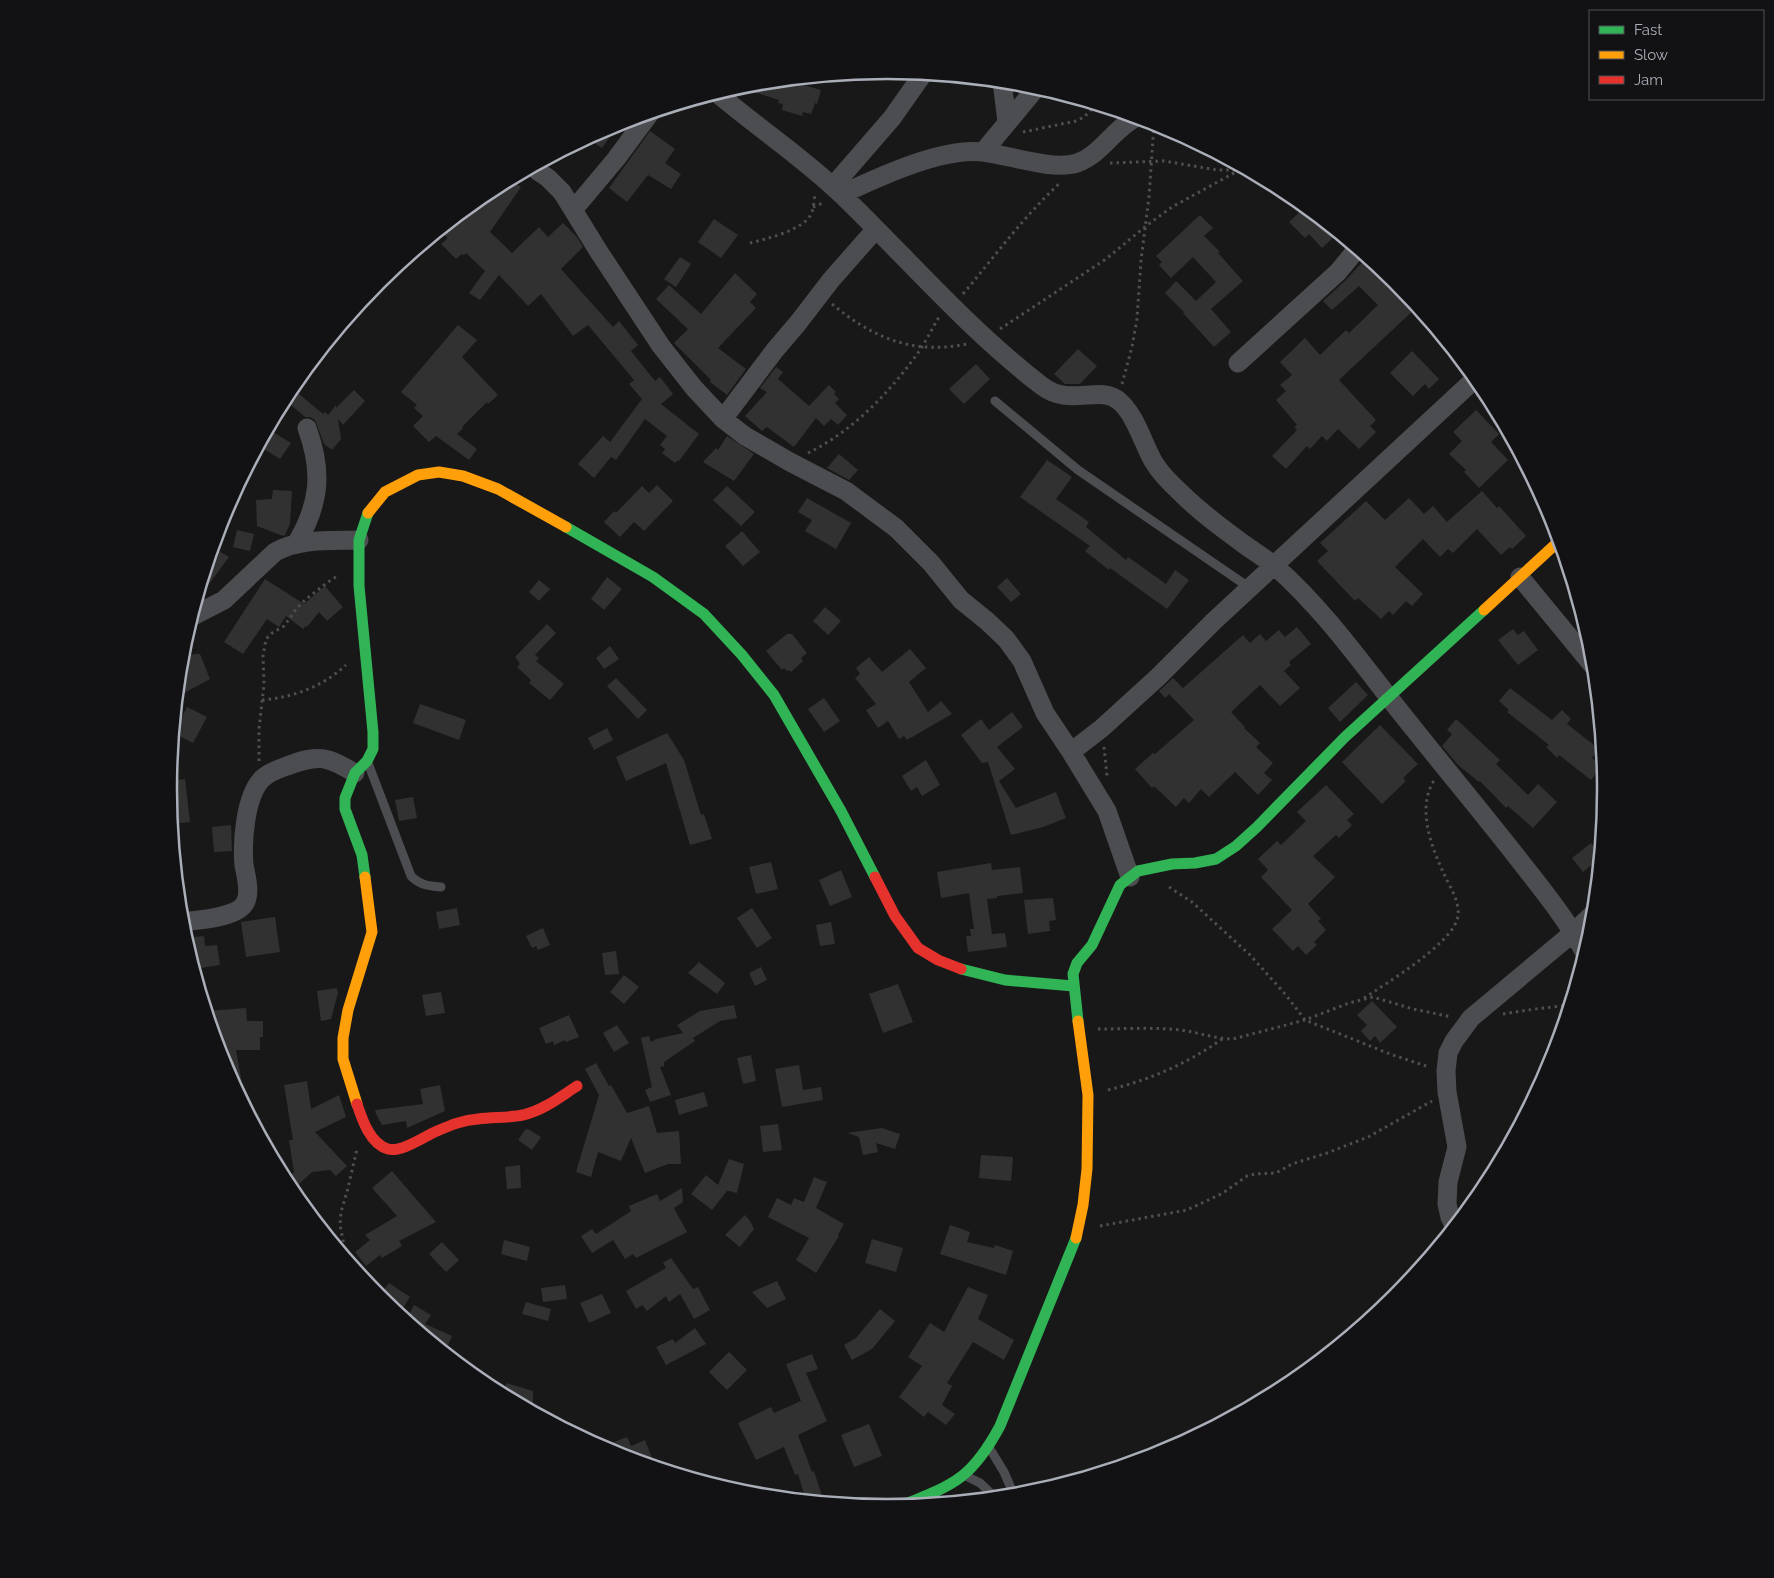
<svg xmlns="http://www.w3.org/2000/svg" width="1774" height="1578" font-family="Raleway,sans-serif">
	<rect width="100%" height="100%" fill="#181818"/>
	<path fill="#313132" d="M786,80L821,90L817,104L815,103L811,114L803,112L802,116L782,110L783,104L778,103L779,100L738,87L747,84Z
		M620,122L602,148L587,138L612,125Z
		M650,131L675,149L665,163L681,174L671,189L648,175L627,202L609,188Z
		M509,180L521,187L490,232L512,253L539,227L548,237L563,223L577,237L583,247L561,269L613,327L619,321L638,345L631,351L655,381L660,377L673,394L661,404L699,434L679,461L678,460L675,463L662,453L665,449L660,445L667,436L645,419L616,460L611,457L594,478L578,464L603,436L610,442L642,399L629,384L634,380L588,325L573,336L541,294L528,306L499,275L480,300L469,293L485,271L466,253L464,255L462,254L456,259L441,244L448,238L442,233L455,220L453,219L473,203L476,206L488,191Z
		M1304,208L1305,210L1307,208L1336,235L1322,248L1309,234L1305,238L1289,222Z
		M1200,215L1213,228L1204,236L1220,252L1218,253L1243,281L1211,309L1231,332L1214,347L1183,313L1184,312L1165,293L1176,281L1196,301L1216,282L1193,257L1171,278L1159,265L1162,262L1156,256Z
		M714,219L738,235L721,258L698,242Z
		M680,257L691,264L676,287L664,279Z
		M1367,257L1396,281L1417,307L1339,380L1376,420L1370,426L1376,432L1359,449L1338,429L1327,441L1322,436L1310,449L1307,446L1286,469L1272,456L1297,430L1294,427L1297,425L1276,400L1286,391L1280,385L1292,375L1280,362L1305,338L1320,355L1346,330L1349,333L1378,305L1359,286L1332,310L1323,301L1346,280Z
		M735,273L757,294L750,302L756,308L718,348L746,369L727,395L710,382L711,380L674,343L688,329L656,299L669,285L701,314Z
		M458,325L477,340L462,357L498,395L488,404L487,402L462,427L463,428L457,434L477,449L469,460L436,436L429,442L413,426L423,416L414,408L417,405L401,392Z
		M1078,349L1097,366L1080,384H1065L1054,374Z
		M1412,351L1439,379L1429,389L1425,384L1413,396L1390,373Z
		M976,364L990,379L964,404L949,389Z
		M776,367L783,372L778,379L809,406L829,385L836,392L834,394L839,399L835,403L847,415L838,425L831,419L824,426L816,418L794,447L767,427L762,431L745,416L767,392L760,388Z
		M291,387L323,414L325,412L328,415L336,405V408L354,390L365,401L343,425L338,419L341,439L332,450L324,444L315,420L310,417H305L284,399Z
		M1476,410L1499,434L1491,442L1508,460L1479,488L1464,472L1466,470L1449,454L1462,441L1453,432Z
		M268,429L291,443L280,459L259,446Z
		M727,436L754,454L734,481L703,462L716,448L718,450Z
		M839,454L858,470L849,480L827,468Z
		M1047,460L1072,477L1056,499L1089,522L1086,527L1126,560L1128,557L1166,584L1175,570L1189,580L1167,609L1110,568L1109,570L1085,551L1090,546L1020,497Z
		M657,485L673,501L644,531L634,522L620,537L604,522L614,511L616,513L642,486L649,493Z
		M727,486L755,512L741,526L713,500Z
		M273,490L292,491L290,524L285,535L283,536L257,526L256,500L272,499Z
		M1482,491L1497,508L1499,506L1526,536L1512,549L1510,547L1501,555L1477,529L1453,553L1448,549L1440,557L1423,539L1395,567L1423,594L1412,606L1406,601L1393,615L1389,611L1381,619L1358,598L1355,601L1317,561L1328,551L1320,543L1366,501L1385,520L1409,498L1424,514L1433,506L1447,522Z
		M807,498L851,523L836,549L805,531L812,520L798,512Z
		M237,530L254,534L250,551L233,547Z
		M742,531L760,552L743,566L725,546Z
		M217,550L229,557L204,591L200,589L207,567Z
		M607,577L622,589L604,610L591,599Z
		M1007,578L1021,594L1011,602L997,587Z
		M265,579L304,604L325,586L343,607L327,621L319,612L307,627L306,626L303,629L286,616L279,627L267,619L243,654L224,642Z
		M539,580L550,589L539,601L529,592Z
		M825,607L841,621L828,635L813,621Z
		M547,624L556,633L535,655L539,658L536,661L564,684L550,700L529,683L531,680L517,667L520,664L515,657Z
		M1297,627L1311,644L1289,662L1291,665L1284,671L1300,688L1280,706L1260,685L1231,712L1245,727L1244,728L1260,743L1256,747L1273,763L1264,773L1272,780L1258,795L1235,772L1209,797L1201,789L1189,803L1184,798L1176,807L1154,786L1152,788L1135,769L1153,753L1155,754L1194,720L1169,694L1165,698L1159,691L1173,678L1183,688L1243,635L1250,643L1260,634L1266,641L1279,630L1285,637Z
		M1513,629L1518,635L1524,631L1538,650L1518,665L1498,640Z
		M787,634H792L807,653L801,658L803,661L791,672L789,670L787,671L784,668L782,670L766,651Z
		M610,646L619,659L604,669L596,658Z
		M910,649L926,668L909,682L928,712L941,701L952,714L907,740L904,736L899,739L888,721L878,728L866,710L876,704L855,678L860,674L856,668L869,657L882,672Z
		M195,654H200L210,679L177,697L181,657Z
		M616,678L647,710L638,719L607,686Z
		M1356,682L1368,695L1340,722L1328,708Z
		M1510,688L1552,720L1562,710L1571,719L1567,724L1599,749L1592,758L1602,766L1591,780L1559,755L1557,758L1546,747L1549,745L1507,712L1509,710L1499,701Z
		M824,698L840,721L824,732L808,709Z
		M420,704L466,720L459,740L413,723Z
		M187,707L207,717L193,743L174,733Z
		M1012,712L1023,727L997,747L1015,769L999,781L1016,808L1056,792L1066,818L1043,827L1011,835L988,762L982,763L961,735L981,719L989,730Z
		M1456,719L1500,760L1496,764L1528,795L1538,784L1557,802L1533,828L1508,806L1506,808L1480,781L1479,782L1458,765L1442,746L1452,734L1447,730Z
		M1380,725L1418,764L1403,778L1406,781L1382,804L1342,762Z
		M607,728L613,740L594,750L588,738Z
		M667,733L684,760L701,815L704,814L712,839L690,845L666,763L626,781L616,757Z
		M926,760L940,785L922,796L917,787L911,791L902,776Z
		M185,779L190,822L171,824L168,789L169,781Z
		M1326,785L1354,814L1347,820L1352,825L1339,838L1336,835L1313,856L1335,877L1308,904L1321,919L1318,921L1326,930L1314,942L1317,945L1306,955L1298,946L1293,951L1272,929L1292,910L1261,877L1268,870L1258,859L1277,841L1281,845L1306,821L1297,812Z
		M413,797L417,818L399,821L395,800Z
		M231,825L232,851L214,852L212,827Z
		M1591,843L1600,854L1599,859L1583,872L1572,858Z
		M771,862L778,889L756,894L749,867Z
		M991,863L992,870L1020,867L1023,893L997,896V898L987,899L992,934L1005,933L1007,947L968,952L966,936H971L970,929H974L969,893L941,898L937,872Z
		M841,870L852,897L830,906L819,880Z
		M1053,898L1056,920L1049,921L1050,931L1028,934L1024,900Z
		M457,908L460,925L439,929L436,912Z
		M752,908L772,938L757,948L737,918Z
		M275,917L280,952L246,957L241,922Z
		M831,922L835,944L820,946L816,925Z
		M543,928L550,945L538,950L536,946L532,948L526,936Z
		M204,936L205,946L217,945L220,965L194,969L185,938Z
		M616,951L619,974L605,975L602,953Z
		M699,962L725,983L717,994L688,973Z
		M761,967L767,980L755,986L749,973Z
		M624,975L639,987L624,1004L610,992Z
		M898,984L913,1022L883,1033L869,994Z
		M337,988L338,993L331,1019L321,1021L317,991Z
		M441,992L445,1013L426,1016L422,995Z
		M1372,1001L1397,1027L1380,1043L1375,1036L1370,1041L1361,1031L1367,1025L1357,1015Z
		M734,1005L737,1018L720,1021L693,1038L695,1041L664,1062V1066L660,1067L671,1095L650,1102L645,1090L652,1087L641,1038L649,1036L651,1042L656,1039L683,1033L677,1025L700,1011Z
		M246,1008L247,1021H263V1037H260V1050H236L245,1100L243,1101L223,1064L207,1011Z
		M569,1015L579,1037L566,1042L565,1040L554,1045L553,1041L546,1044L539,1028Z
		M617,1025L629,1043L614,1052L603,1033Z
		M751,1055L756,1081L743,1084L737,1058Z
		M596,1063L609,1086L611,1085L627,1113L649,1106L657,1133L679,1131L681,1164H668L645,1173L631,1138L621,1161L598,1152L591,1177L576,1172L599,1095L585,1069Z
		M799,1065L803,1090L821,1087L823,1100L782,1107L775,1069Z
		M307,1081L311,1109L339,1095L346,1117L315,1132L347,1166L336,1176L330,1170L312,1172L296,1187L287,1178L294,1172L289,1140H293L284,1085Z
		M440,1085L445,1111L407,1128L406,1121L382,1125L377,1116L375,1110L423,1104L420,1089Z
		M704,1092L708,1106L679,1115L675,1100Z
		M778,1124L782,1150L763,1152L760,1126Z
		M882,1128L900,1134L895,1149L876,1143L878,1152L863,1155L859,1137L847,1133Z
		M528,1129L541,1137L532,1150L518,1140L525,1130Z
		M981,1155L1013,1157L1011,1181L979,1178Z
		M729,1159L744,1164L737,1193L725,1190L727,1191L712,1210L691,1194L706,1175L718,1185Z
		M520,1165L521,1188L507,1189L505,1167Z
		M392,1171L436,1222L399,1241L402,1246L382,1258L380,1255L366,1266L355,1252L370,1240L365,1235L397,1216L372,1188Z
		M814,1177L827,1182L816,1208L844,1224L838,1235L839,1236L816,1273L796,1260L809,1238L768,1217L777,1198L791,1205L794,1198L804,1202Z
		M682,1188L683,1202L674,1208L687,1232L636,1258L633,1254L625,1259L613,1240L592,1253L581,1236L592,1229L596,1234L631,1211L629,1206L657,1194L660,1201Z
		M745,1215L750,1221L754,1229L740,1247L725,1235Z
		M950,1225L970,1232L967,1242L994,1248L995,1245L1013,1251L1006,1275L940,1254Z
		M872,1239L903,1248L896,1272L865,1263Z
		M504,1240L530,1247L527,1261L501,1254Z
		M442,1242L459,1260L446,1272L429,1254Z
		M671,1258L693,1289L698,1287L710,1310L694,1319L680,1294L669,1302L666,1296L647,1311L642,1305L636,1309L626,1291L666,1268L663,1263Z
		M777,1281L786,1299L767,1308L752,1292Z
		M389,1283L410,1297L403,1308L381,1293Z
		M565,1285L567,1299L543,1302L541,1288Z
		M968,1287L988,1295L978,1319L1014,1340L1004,1360L973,1342L947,1383L952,1386L942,1405L955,1414L946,1425L928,1412L924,1417L899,1397L922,1366L908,1357L930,1323L944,1332Z
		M602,1294L611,1313L589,1323L580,1303Z
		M526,1302L551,1309L548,1321L522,1314Z
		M414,1305L431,1315L425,1324L452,1336L445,1352L406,1320Z
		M880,1309L895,1321L872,1349L852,1360L844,1345L856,1338Z
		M695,1328L706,1344L666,1365L656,1347L673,1339L675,1343Z
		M729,1352L747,1370L727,1390L709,1372Z
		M812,1354L818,1369L806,1373L827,1421L798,1435L812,1472L814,1471L824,1502L806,1500L798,1474L795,1475L784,1447L756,1460L738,1423L771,1407L774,1413L801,1401L786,1364Z
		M506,1383L533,1391V1407H525L506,1397Z
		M869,1424L882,1456L854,1467L841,1435Z
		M627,1437L631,1446L645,1440L655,1466L613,1453L609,1444Z"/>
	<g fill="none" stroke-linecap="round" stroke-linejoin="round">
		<path stroke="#4e4f52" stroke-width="3" stroke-dasharray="2.5 4" stroke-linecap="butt" d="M1023,132L1076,121L1084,117L1096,105
			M1110,163L1164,161L1217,170H1247
			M813,207L825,202
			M750,243C766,239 804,230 811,214C814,208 814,200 815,194
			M963,294C995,256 1024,216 1061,182
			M832,304C873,338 913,355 967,344
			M1000,329L1106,259L1146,226L1172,207L1243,168
			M1122,384L1132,347L1137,319L1141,260L1149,197L1154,123
			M808,453C855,430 893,389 922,347C928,337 933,327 939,317
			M262,700C294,697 322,687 346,665
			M1104,747L1107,776
			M259,761V729L264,684L263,656L266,639L272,633L284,626L297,608L305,600L328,582L339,575
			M1169,887L1192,902L1250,955L1286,995L1305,1020L1390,1054L1429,1067
			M1364,998C1387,983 1448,946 1457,920C1462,905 1450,887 1444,874C1431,846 1416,807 1435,779
			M1503,1014L1528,1010L1569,1005
			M1098,1029C1125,1029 1153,1027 1180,1030C1198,1032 1215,1039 1233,1039L1305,1020L1349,1003L1373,997L1413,1009L1452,1017
			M1108,1090C1149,1080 1187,1064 1222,1039
			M1100,1226L1187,1210L1223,1193L1247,1176L1255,1174L1276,1173L1292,1164L1327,1153L1368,1137L1432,1101
			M344,1255V1245L340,1225L341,1212L348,1188L357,1149"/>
		<path stroke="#4c4d51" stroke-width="9" d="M995,401L1078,470L1250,588
			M368,763L411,876C420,885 428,886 441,887
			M990,1449L1004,1472L1014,1495
			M968,1477L980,1483L995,1497"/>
		<path stroke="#4c4d51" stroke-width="19" d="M1002,81L1007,122
			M717,93C758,128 804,158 843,196C909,260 969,330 1042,386C1071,408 1099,384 1119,401C1135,414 1143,443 1153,461C1160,473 1171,484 1182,494C1201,513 1223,529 1245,545C1255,552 1266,559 1276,567C1329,614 1369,674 1414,729C1449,773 1485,816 1520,861C1543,890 1567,920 1585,953
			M983,152L1037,87
			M532,167L548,178L562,192L599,252L661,346L694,388L723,419L745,436L790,462L846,491L896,528L931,563L961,600L987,621L1006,639L1022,661L1045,713L1071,752L1107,811L1130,877
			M833,186L892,118L923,74
			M842,194C879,177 942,147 983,152C1008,155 1053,171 1077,163C1101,155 1114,128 1137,117
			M574,209L616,159L650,113
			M1238,363L1338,272L1352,255L1356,248
			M723,419L775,350L798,323L831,280L875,230
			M296,544C320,504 323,472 307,428
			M1520,577L1594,667
			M191,617L224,600L275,552C300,538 331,541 359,540
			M1071,752L1102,728L1158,677L1214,621L1476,378
			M181,922C197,920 237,918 245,903C251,893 246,876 244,865C242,842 245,798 261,780C267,773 278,769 287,766C319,754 326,756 355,773
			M1454,1226L1450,1217L1447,1204L1448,1182L1457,1147L1447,1092L1446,1071L1448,1053L1454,1041L1471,1018L1574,932L1594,913"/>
		<path stroke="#30b455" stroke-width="11" d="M566,527L653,577L704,614L742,655L774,695L841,811L875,877
			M365,877L362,855L345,809V798L355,773L367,761L373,749V732L359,586V540L368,513
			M961,969L1005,980L1073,986
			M1078,1021L1073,974L1077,963L1092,945L1120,885L1138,871L1172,864L1195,863L1216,859L1236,846L1257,827L1345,737L1484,610
			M898,1507C953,1485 971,1480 1000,1426L1076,1238"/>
		<path stroke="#ff9f0a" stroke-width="11" d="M368,513L385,492L418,475L439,472L463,476L498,489L566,527
			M1484,610L1559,541
			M357,1104L343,1059V1038L348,1010L372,932L365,877
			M1076,1238L1083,1205L1087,1169L1088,1095L1078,1021"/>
		<path stroke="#e5322d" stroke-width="11" d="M875,877L895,916L918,948L938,960L961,969
			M357,1104C362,1119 370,1144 388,1149C401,1153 425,1136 437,1131C451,1125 463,1120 478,1119C492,1117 509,1118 523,1115C544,1110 560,1097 577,1086"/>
	</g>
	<path d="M0 0H1774V1578H0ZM177 789a710 710 0 1 1 1420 0a710 710 0 1 1-1420 0Z" fill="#121214" fill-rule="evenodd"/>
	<path fill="none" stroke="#aaaeb8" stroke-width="2.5" d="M177 789a710 710 0 1 1 1420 0a710 710 0 1 1-1420 0Z"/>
	<rect x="1589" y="10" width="175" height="90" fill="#121214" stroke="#4f5056"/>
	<rect x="1599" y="26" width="25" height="8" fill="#30b455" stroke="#4f5056"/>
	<text x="1634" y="35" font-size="15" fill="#aaaeb8">Fast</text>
	<rect x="1599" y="51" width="25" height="8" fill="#ff9f0a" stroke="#4f5056"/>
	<text x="1634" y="60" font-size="15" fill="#aaaeb8">Slow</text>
	<rect x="1599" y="76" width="25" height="8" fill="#e5322d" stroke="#4f5056"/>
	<text x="1634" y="85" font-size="15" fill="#aaaeb8">Jam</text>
</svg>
